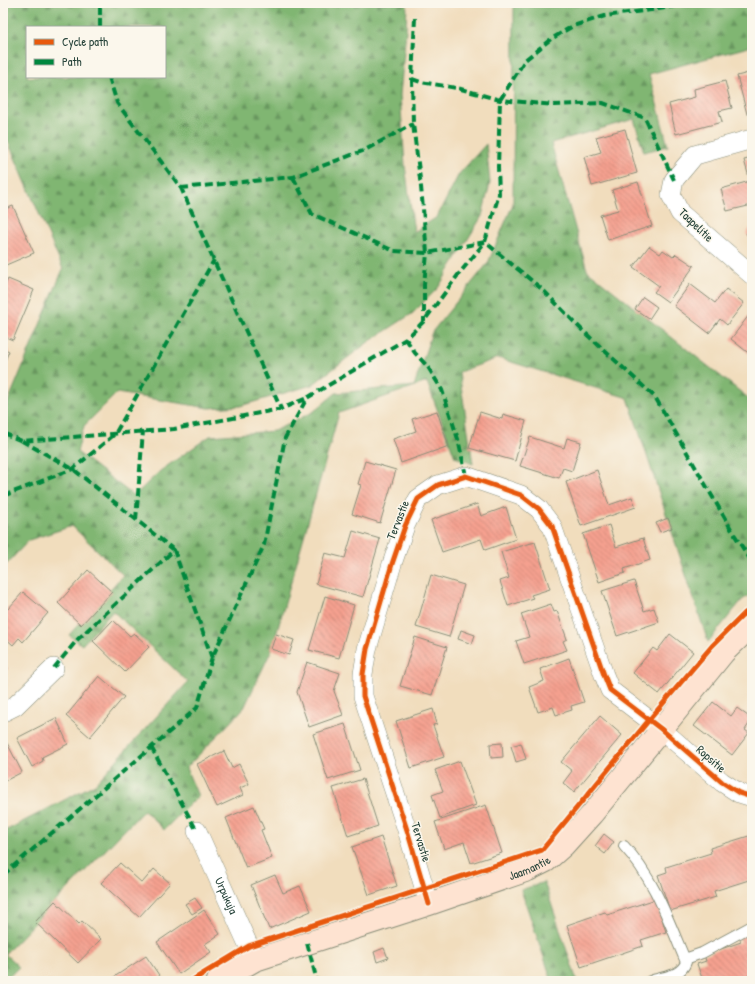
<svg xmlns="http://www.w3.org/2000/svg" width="755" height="984" font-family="'Patrick Hand',sans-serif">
	<defs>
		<pattern id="forest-firs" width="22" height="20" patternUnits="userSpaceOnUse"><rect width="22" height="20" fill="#80b672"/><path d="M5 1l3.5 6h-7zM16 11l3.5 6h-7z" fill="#68955e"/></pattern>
		<pattern id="building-back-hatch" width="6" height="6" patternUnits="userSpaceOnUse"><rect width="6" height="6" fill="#f5a08f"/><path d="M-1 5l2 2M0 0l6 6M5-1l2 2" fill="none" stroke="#c68476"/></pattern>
	</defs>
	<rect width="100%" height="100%" fill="#fbf7ec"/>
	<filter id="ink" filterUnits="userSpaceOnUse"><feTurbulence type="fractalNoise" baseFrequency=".025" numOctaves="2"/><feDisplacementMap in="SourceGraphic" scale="8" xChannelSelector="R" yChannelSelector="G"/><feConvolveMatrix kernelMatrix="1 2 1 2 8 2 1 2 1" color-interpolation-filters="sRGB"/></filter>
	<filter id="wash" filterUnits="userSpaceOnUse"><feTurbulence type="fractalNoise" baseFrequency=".012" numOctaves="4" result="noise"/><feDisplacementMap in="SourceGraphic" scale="16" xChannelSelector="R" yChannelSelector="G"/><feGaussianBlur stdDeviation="0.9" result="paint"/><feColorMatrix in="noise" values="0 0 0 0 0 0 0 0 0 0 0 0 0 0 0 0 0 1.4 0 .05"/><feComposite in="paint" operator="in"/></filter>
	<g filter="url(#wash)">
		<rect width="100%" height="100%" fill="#f1ddbd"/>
		<path fill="url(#forest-firs)" stroke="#507a53" fill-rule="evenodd" d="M3,3H407L406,30L400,95L405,165L414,232L437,217L459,174L486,144L490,183L482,216L438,288L413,313L367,343L312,385L240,406L209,408L117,393L84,426L77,452L134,496L160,471L210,436L274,431L313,412L336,393L414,386L432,332L488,263L513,204L514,3H752V46L649,74L668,146L644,152L634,119L551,143L587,270L752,401V594L742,600L708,642L628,398L498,358L459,372L473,464L455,457L427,382L339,413L272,649L244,708L186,768L198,796L164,830L144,810L5,954L19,967L5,981H3V832L95,784L188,682L113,611L82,645L69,635L123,575L72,526L29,540L3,568V414L63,269L3,130ZM27,27H165V77H27Z
			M544,882L577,981H552L521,890Z"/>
		<g id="blocks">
			<path fill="url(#building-back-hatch)" d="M752,72V113L747,114L737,76Z
				M725,81L732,108L719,111L722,122L676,134L669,104L695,97L694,89Z
				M625,129L637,173L592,186L584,157L601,152L596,137Z
				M752,158V205L727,211L721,189L750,181L744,160Z
				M638,182L652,226L608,240L600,215L618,210L612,190Z
				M13,206L34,253L6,265L3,259V210Z
				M752,226V239L746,234Z
				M649,246L660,254L663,250L673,257L676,254L694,266L668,302L654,292L659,286L633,267Z
				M8,279L34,290L13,340L3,336V290Z
				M690,284L715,303L726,289L744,303L727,325L720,319L709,333L674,306Z
				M643,297L657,307L649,319L635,309Z
				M752,311V356L731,339Z
				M3,348L9,351L3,366Z
				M437,411L449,446L401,463L393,439L416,431L412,419Z
				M480,412L502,419L503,414L526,421L515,461L469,448Z
				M530,437L564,448L567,438L581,442L572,471L563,468L559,478L520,466Z
				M365,461L396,470L380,523L352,514L361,485L358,484Z
				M597,470L609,505L632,497L636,507L581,526L566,482Z
				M477,504L481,516L506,507L516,539L485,550L481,539L442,552L431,520Z
				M668,518L672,528L660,532L656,523Z
				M609,525L616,547L643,538L650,560L624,569L625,573L599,582L583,534Z
				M353,531L380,539L363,597L316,584L325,553L345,558Z
				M535,542L550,589L531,595L533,598L508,606L500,581L509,578L501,552Z
				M88,570L112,592L81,625L58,603Z
				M431,575L464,585L449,637L416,627Z
				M634,581L644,611L654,608L659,622L617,636L602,591Z
				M23,592L48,613L23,642L19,638L13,645L3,636V607L4,606L8,609Z
				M325,596L354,605L339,658L309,650Z
				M551,604L554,612L557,611L567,639L563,641L567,650L524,664L516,641L529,637L521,614Z
				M113,620L130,636L134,633L149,647L125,672L93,641Z
				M461,630L475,635L472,644L458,639Z
				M276,634L294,640L289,655L271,649Z
				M670,634L693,652L659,694L633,673L653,648L657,651Z
				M415,637L447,647L432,695L400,686Z
				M569,658L584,702L571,706L572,710L556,715L553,707L538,712L529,687L544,681L540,669Z
				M3,660L8,669L3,671Z
				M307,662L340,673L334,691L343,715L309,727L297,692Z
				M99,676L124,697L90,737L66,716Z
				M713,702L731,716L737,708L752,719L745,730L749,733L732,755L694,726Z
				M433,709L437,724L433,725L444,757L411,768L396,721Z
				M600,716L622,735L574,792L563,783L572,771L561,762Z
				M56,718L68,744L42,757L43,761L32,767L17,738Z
				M345,724L360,770L328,780L313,734Z
				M7,743L22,772L3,782V745Z
				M502,743L503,757L491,758L490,744Z
				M521,743L526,759L516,762L511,746Z
				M224,751L232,768L239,764L249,784L240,788L243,795L217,807L197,764Z
				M460,761L476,805L440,818L432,795L443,791L435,770Z
				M363,779L378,826L348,836L333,788Z
				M486,805L502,853L471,863L464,842L444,849L435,822Z
				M254,806L264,829L261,830L272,858L246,868L226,818Z
				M604,834L614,842L605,854L595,846Z
				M752,835V879L714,891L716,897L670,911L658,875L667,872L666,867L711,853L710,848Z
				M381,837L397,886L369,895L352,847Z
				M120,863L142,883L154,869L170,883L139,917L101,883Z
				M275,875L283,893L300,886L311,911L269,929L251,885Z
				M195,898L202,908L192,914L185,904Z
				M656,899L666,932L641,940L643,946L581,967L567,925L605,912L607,915Z
				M55,901L79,924L82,921L101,939L78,963L35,922Z
				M204,910L220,934L205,944L211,952L179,974L157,942Z
				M752,932V974L745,977L746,981H703L697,964L706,961L704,955L741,942L739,937Z
				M384,948L388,958L377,962L374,952Z
				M146,956L163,981H108Z"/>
		</g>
	</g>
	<g filter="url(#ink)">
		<use href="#blocks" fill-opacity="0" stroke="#888d78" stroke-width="1"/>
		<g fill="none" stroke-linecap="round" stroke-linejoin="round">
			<defs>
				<path id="lane" d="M624,846C654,878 669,922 686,962C681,977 663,976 650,981
					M685,959L702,953L752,926"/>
				<g id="street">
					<path d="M752,139L695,155L674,180L671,195L680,213L752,275"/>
					<path d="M3,712L15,706L54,668"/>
					<path id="s1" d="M197,831L255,960"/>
					<path d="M429,904L408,833L363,696V674L367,649L392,564L405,526L418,499L438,485L466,476L521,495L539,509L552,526L604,675L610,690L661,729L722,782L739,793L752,797"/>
				</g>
				<g id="secondary">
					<path id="s2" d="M218,981L255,960L429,904L528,870L546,861L564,845L592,814L674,714L724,652L752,625"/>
				</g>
			</defs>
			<use href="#lane" stroke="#888d78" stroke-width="12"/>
			<use href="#street" stroke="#888d78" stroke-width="20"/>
			<use href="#secondary" stroke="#888d78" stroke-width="24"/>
			<use href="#lane" stroke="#fff" stroke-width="10"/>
			<use href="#street" stroke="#fff" stroke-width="19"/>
			<use href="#secondary" stroke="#fee3d1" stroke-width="22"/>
			<path stroke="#00873e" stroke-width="4" stroke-dasharray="8 4" stroke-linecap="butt" d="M415,18L412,79L413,124L421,187L427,253L424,285V321
				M100,27V3
				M109,77L117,103L181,188L281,409
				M412,79L421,82L457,88L500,100L554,105L603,103L645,118L674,180
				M293,177L312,214L394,251L427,253L485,242L543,290L582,330L655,397L734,534L752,562
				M181,188L293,177L365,150L413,124
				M406,339L415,353L428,367L442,390L458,439L466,476
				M3,433L22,441L174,429L281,409L307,398
				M22,441L73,469L174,550
				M3,496L73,469L115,434L214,260
				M136,520L143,431
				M54,668L78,639L174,550L212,658
				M151,747L197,831
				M3,875L197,708L212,658L264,545L285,438L307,398L406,339L424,321L458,275L485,242L499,194L498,167L500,100L525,60L551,39L573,26L605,16L666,8L690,3
				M307,943L317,981"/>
			<defs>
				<path id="cycleway" d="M429,904L408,833L363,696V674L367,649L392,564L405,526L418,499L438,485L466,476L521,495L539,509L552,526L604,675L610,690L661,729L722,782L739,793L752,797
					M191,981L249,946L542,850L649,720L712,646L745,613L752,609"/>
			</defs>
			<use href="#cycleway" stroke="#fbf7ec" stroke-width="8"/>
			<use href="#cycleway" stroke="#e8590c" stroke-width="5"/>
		</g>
	</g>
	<g text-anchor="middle" stroke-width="3" stroke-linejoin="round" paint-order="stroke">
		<g font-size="12" fill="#1f3d34" stroke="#fbf7ec">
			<text transform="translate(696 225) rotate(44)" y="4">Taapelitie</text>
			<text transform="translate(398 520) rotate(-68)" y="4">Tervastie</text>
			<text transform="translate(711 759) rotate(41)" y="4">Ropsitie</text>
			<text transform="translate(421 842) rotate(73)" y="4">Tervastie</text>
			<text dy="4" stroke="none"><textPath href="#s2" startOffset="332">Jaamantie</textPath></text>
			<text dy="4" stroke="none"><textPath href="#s1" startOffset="71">Urpukuja</textPath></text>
		</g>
	</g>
	<rect width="755" height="984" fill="none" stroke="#fbf7ec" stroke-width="16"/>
	<rect x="26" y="26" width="140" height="52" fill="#fbf7ec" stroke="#a3ada2"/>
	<rect x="34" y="39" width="20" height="6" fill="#e8590c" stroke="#a3ada2"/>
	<text x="62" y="46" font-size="12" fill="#1f3d34">Cycle path</text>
	<rect x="34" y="59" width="20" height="6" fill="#00873e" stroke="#a3ada2"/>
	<text x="62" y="66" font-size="12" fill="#1f3d34">Path</text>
</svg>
